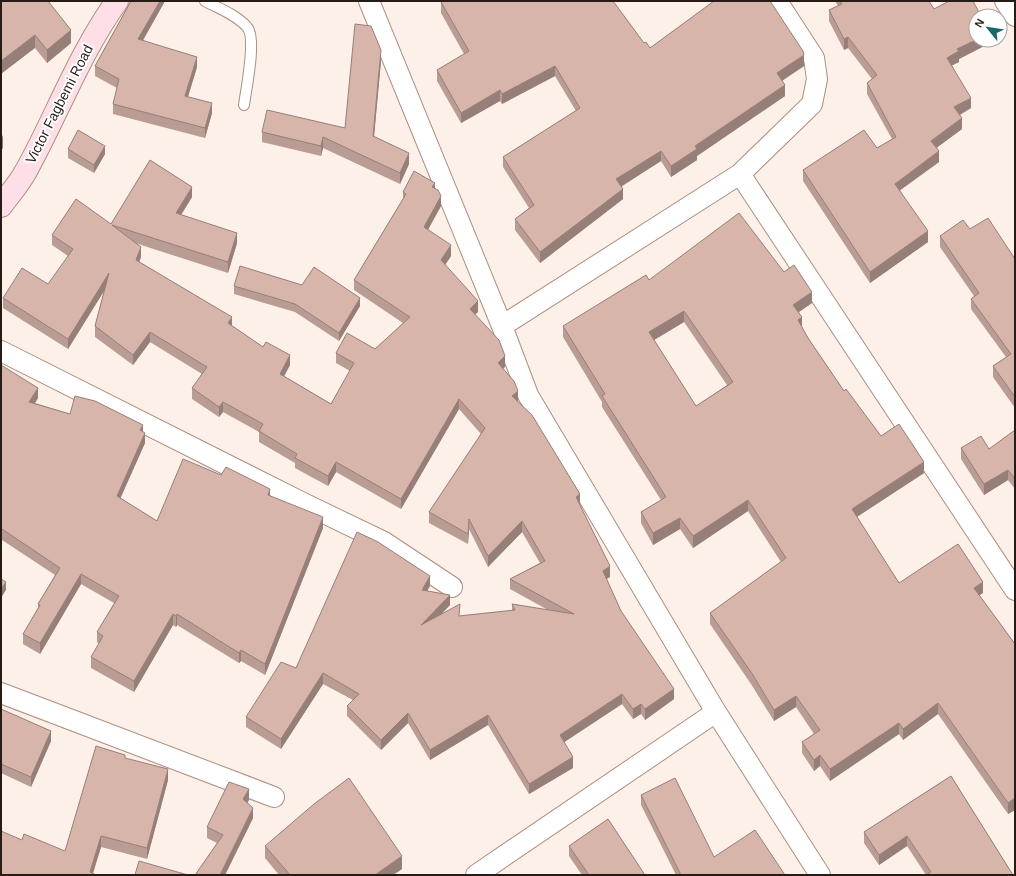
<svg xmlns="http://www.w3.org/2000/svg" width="1016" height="876" font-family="Helvetica,sans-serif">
	<rect width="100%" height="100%" fill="#fdf0e9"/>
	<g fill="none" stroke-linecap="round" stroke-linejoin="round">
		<defs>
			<path id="lane" d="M205,1C218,8 237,15 247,27C257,38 246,89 244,105"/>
			<path id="street" d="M369,1L502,326L528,395L716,712L820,875
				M1005,1L1015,16
				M740,174L1015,590
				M502,326L740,174L812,104L817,79L814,58L777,1
				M1,351L301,502L384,542L452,587
				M1,693L274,797
				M476,875L716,712"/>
			<path id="secondary" d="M1,206C9,195 19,184 26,171C57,115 79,54 117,1"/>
		</defs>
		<use href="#lane" stroke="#ac8f80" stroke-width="12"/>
		<use href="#street" stroke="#ac8f80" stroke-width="22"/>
		<use href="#secondary" stroke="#ac8f80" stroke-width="24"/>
		<use href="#lane" stroke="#fff" stroke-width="10"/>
		<use href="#street" stroke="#fff" stroke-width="20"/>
		<use href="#secondary" stroke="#fedfe8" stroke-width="22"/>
	</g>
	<path fill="#b99c93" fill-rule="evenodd" d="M1,1L71,43L47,63L35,48Z
		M131,1H165L143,40L197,67L188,97L212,113L205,138L113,114V104L117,88L95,76V66Z
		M835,1H929L934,9L990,40V43L959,59V62L952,65L971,108L960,115L962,129L936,148L939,162L900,190L928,242L870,283L803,181V170L877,148L892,139L867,94V83L872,79L848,48L844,50L829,21V10L838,6Z
		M441,2L644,43L650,48L804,66L782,81L785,96L697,156V160L671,177L661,161L621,186L623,199L540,263L515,230V219L529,208L503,167V157L576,111L555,76L502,104L500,101L461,123L437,81V70L464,54L441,13Z
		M381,61L374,137L409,164L400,184L323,148L321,156L262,142V132L345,128Z
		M68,149L105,154L94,173L68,158Z
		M435,188L441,206L428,229L451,256L445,265L478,312L475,314L505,367L503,368L518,401L580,505L610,577L606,579L621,611L674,699L645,720L641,714L633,719L622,704L564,742L573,768L529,794L488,725L430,760L408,723L381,750L347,716V706L353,700L323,684L281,749L246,727V717L296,668L430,586L427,591L450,605L441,614L460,616L512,611V604L548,610L510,589V579L540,563L522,532L488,567L469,529L468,544L429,523V512L481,434L459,409L401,509L336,472L328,486L295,468V463L259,442V432L223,412L219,417L192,399V388L202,374L150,342L133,365L95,337V326L104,291L68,349L3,308V298L48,284L68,256L52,245V235L111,224L192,197L181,215L237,243L228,273L135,243L141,257L139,262L232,326L290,365L284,376L331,404L350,371L336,363V353L375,349L403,323L354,290V280L403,199V192Z
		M970,229L1015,259V408L993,377V366L1006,357L971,309V299L974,296L940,247V236Z
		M784,272L812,303L799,312L802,327L808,338L844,391L881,436L924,473L857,517L899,583L983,593L979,595L1015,644V810L1008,814L938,714L903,740L899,734L830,781L820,766L814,771L802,753V742L814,734L796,707L774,721L751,684L710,624V613L781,562L748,511L693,548L680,529L653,545L641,523V512L661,500L602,407V402L563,337V326L649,280ZM684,322L727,385L696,406L654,340Z
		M234,286L360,306L339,341L295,312L234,294Z
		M1,365L38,398L35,403L70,414L143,431L145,443L120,498L157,521L270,496L323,528L265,675L241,661L239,663L177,625L176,627L173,625L134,692L91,668V657L99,644L97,642V632L114,603L81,584L40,654L23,644V634L38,609V604L55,575L2,540Z
		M1015,430V489L1008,480L984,495L961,459V448L989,449Z
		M1,709L51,741L31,787L1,773Z
		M125,758L168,780L147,859L101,847L93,874L22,840L65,851Z
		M951,776L1013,875H926L907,846L879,865L864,843V832Z
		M641,795L714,857L785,875H676L641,805Z
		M249,800L247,803L253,818L225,875H195L217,843L207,838V827Z
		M265,846L402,869L393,875H279L265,858Z
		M569,846L645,875H582L569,856Z"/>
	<path fill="#967f78" d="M160,1H165L138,49V39Z
		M71,30V43L47,63V50Z
		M35,35V48L1,74V61Z
		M848,37V48L844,50V39Z
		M976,40H990V43L959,59V62L947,68V58L957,49Z
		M381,50V61L373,147V136Z
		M804,55V66L777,84V73Z
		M197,57V67L185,106V96Z
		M555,66V76L502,104V94Z
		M785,85V96L697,156V160L671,177V166L695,146Z
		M500,90V101L461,123V113Z
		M971,98V108L954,118V107Z
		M212,103V113L205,138V128Z
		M962,118V129L931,152V141Z
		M3,135V148L1,151V139Z
		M323,137V148L321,156V146Z
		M105,146V154L94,173V165Z
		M661,151V161L616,190V179Z
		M939,151V162L895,194V184Z
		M409,153V164L400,184V173Z
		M435,183V193L432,187Z
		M192,187V197L176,223V213Z
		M623,189V199L540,263V252Z
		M441,196V206L424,237V227Z
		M928,231V242L870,283V272Z
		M237,233V243L228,273V262Z
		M451,245V256L441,271V260Z
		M141,247V257L136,270V260Z
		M109,273V283L68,349V339Z
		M812,292V303L793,316V305Z
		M360,298V306L339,341V333Z
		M478,301V312L470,319V309Z
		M684,311V322L649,343V332Z
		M232,317V327L228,323Z
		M802,317V328L798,320Z
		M150,332V342L133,365V355Z
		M290,355V365L280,384V374Z
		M505,356V367L498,373V363Z
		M38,388V398L29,412V402Z
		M518,391V401L512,407V396Z
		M459,399V409L401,509V499Z
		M223,402V412L219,417V407Z
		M143,425V435L140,430Z
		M145,433V443L117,506V496Z
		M336,462V472L328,486V476Z
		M924,462V473L852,520V509Z
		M1008,470V480L984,495V484Z
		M270,489V499L268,495Z
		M580,494V505L576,497Z
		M748,500V511L693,548V536Z
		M323,517V528L265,675V664Z
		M680,518V529L653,545V533Z
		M469,519V529L468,544V534Z
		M522,521V532L488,567V556Z
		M2,529V540L1,541V531Z
		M610,566V577L603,581V571Z
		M81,574V584L40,654V643Z
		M430,576V586L422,600V590Z
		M6,582V590L1,598V589Z
		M983,582V593L974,599V588Z
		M450,595V605L421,635V625Z
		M173,614V625L134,692V681Z
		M177,614V625L176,627V616Z
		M241,650V661L239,663V653Z
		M323,673V684L281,749V739Z
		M674,689V699L645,720V709Z
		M622,694V704L560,745V735Z
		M796,696V707L774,721V710Z
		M938,703V714L903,740V729Z
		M641,704V714L633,719V709Z
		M408,713V723L381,750V740Z
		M488,715V725L430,760V750Z
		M899,723V734L830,781V769Z
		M51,731V741L31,787V777Z
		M820,755V766L814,771V760Z
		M573,757V768L529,794V784Z
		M168,769V780L147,859V848Z
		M249,789V800L243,810V799Z
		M1015,798V810L1008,814V803Z
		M253,808V818L225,875H220Z
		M101,836V847L92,875L90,872Z
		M907,836V846L879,865V855Z
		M402,856V869L393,875H375Z"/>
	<path fill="#d7b5ab" stroke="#967f78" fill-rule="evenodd" d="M1,1H48L71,30L47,50L35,35L1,61Z
		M131,1H160L138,39L197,57L185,96L212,103L205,128L113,104L119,79L95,66Z
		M443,1H613L644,43L646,42L650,48L714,1H770L803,51L804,55L777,73L785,85L695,146L697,149L671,166L661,151L616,179L623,189L540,252L515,219L534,205L503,157L580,108L555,66L502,94L500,90L461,113L437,70L469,51L441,2Z
		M840,1H929L934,9L949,1H973L981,16H976V40L957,49L959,51L947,58L971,98L954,107L962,118L931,141L939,151L895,184L928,231L870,272L803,170L864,130L877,148L896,137L867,83L877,75L848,37L844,39L829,10L842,4Z
		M355,24L371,26L381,50L373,136L409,153L400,173L323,137L321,146L262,132L267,110L345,128Z
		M78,130L105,146L94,165L68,149Z
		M150,160L192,187L176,213L237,233L228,262L112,225L141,247L136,260L232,317L228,323L263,347L266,342L290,355L280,374L331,404L354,363L336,353L347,333L375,349L410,317L354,280L406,194L403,192L414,171L435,183L432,187L438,190L441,196L424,227L451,245L441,260L478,301L470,309L499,340L505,356L498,363L514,381L518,391L512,396L532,415L580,494L576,497L610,566L603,571L621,611L674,689L645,709L641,704L633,709L622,694L560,735L573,757L529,784L488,715L430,750L408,713L381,740L347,706L359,694L323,673L281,739L246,717L281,662L296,668L357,532L378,542L430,576L422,590L450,595L421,625L460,604L459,616L515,610L512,604L574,614L510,579L545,561L522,521L488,556L469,519L468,534L429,512L485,428L459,399L401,499L336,462L328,476L295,458L297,454L259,431L263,424L223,402L219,407L192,388L207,367L150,332L133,355L95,326L109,273L68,339L3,298L22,268L48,284L73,249L52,235L76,199L111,224Z
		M739,213L784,272L794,265L812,292L793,305L802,317L798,320L808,338L844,391L846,389L881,436L899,424L924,462L852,509L899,583L958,544L983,582L974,588L1015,644V798L1008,803L938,703L903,729L899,723L830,769L820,755L814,760L802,742L820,730L796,696L774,710L751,672L710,613L786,558L748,500L693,536L680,518L653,533L641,512L666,497L602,396L605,394L563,326L646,275L649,280ZM684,311L733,382L696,406L649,332Z
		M988,218L1015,259V397L993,366L1011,354L971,299L979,293L940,236L963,220L970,229Z
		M240,266L302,285L314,267L360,298L339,333L295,304L234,286Z
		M1,365L38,388L29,402L70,414L75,396L95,401L143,425L140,430L145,433L117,496L157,521L183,459L221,475L226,467L270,489L268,495L323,517L265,664L241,650L239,653L177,614L176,616L173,614L134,681L91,657L103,636L97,632L119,596L81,574L40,643L23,634L40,605L38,604L60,568L2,529L1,531Z
		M1015,430V479L1008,470L984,484L961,448L981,436L989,449Z
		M1,579L6,582L1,589Z
		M1,709L51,731L31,777L1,764Z
		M96,746L125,755V758L168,769L147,848L101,836L90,872L96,875H1V831L22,840L24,834L65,851Z
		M951,776L1013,875H926L931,872L907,836L879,855L864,832Z
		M349,778L402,856L375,875H290L265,846L314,804Z
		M675,778L714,857L755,830L785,875H681L641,795Z
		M229,782L249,789L243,799L253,808L220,875H195L223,835L207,827Z
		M608,819L645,875H589L569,846Z
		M139,861L188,875H135Z"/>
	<g text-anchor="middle" stroke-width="4" stroke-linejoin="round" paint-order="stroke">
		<g font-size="14" fill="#271b15" stroke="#fff">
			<text transform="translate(59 104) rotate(-63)" y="5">Victor Fagbemi Road</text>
		</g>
	</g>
	<rect width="1016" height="876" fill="none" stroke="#271b15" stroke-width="4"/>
	<g transform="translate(988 28) rotate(300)"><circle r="19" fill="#ffffff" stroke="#a9a4a1"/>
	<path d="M0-3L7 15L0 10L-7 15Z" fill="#1c6865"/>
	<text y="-6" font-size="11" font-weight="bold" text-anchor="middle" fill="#271b15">N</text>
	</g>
</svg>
